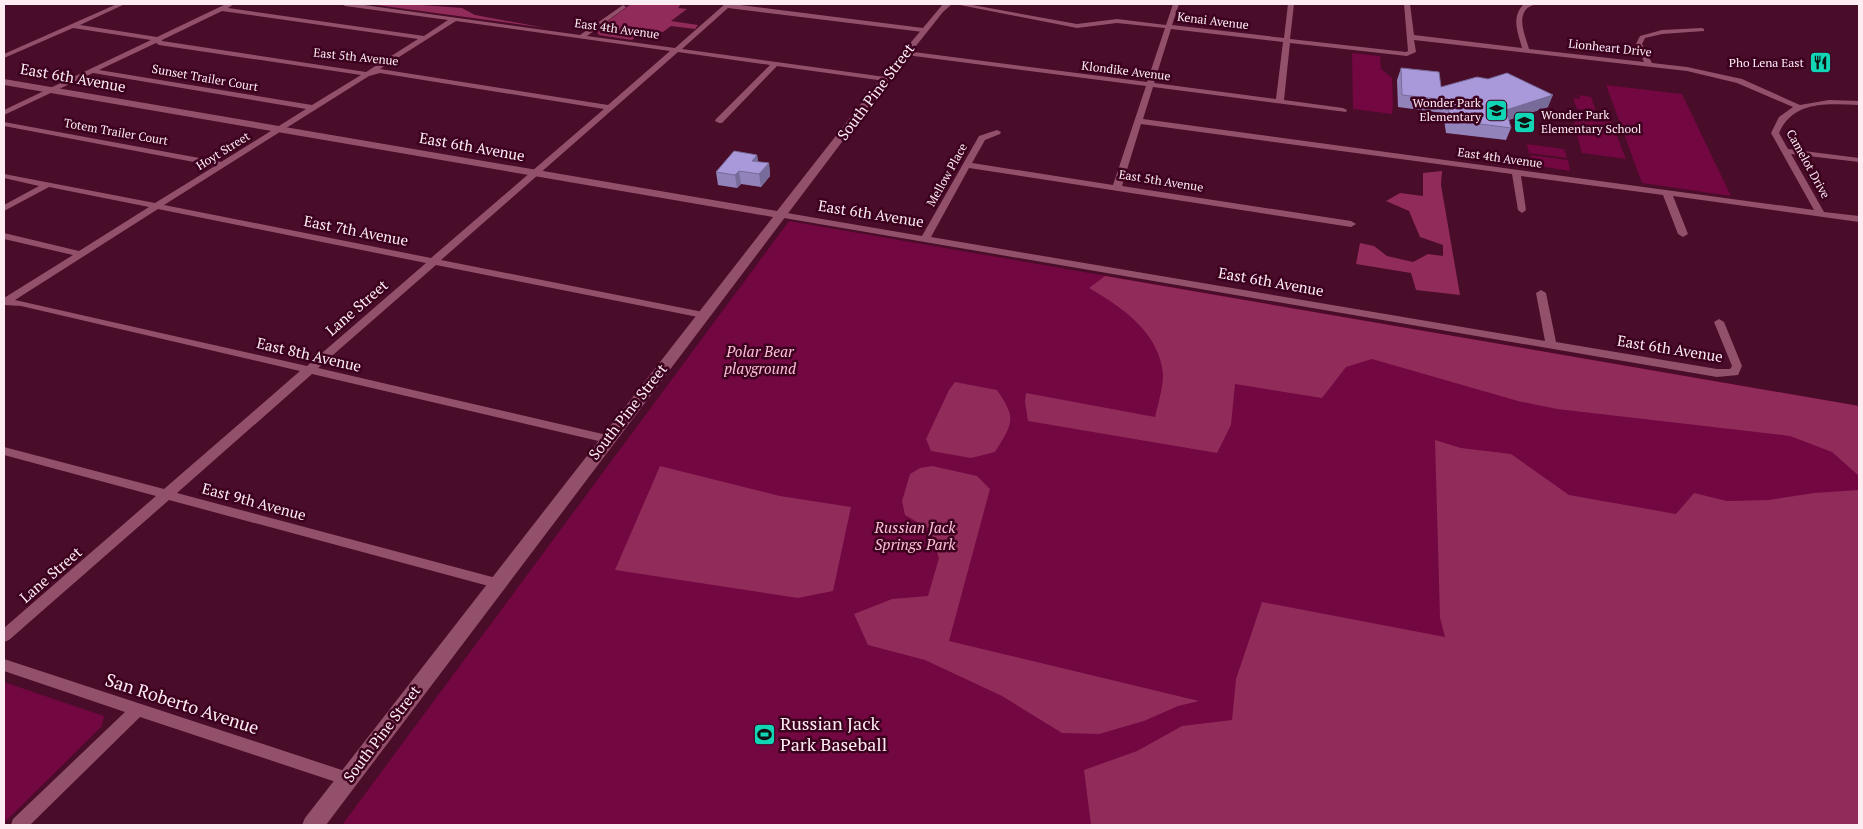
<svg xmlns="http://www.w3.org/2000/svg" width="1863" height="829" font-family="'PT Serif',serif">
	<rect width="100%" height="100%" fill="#490c29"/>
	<path fill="#720741" d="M1352,53L1380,56L1381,69L1392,78L1393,105L1392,114L1353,109Z
		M1606,85L1682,94L1731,196L1642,183Z
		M1579,95L1591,97L1596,111L1577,109L1573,98L1580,99Z
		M1575,116L1611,121L1626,159L1582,153L1574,125Z
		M1527,144L1564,149L1567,158L1529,153Z
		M1530,155L1568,160L1570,171L1532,165Z
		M789,221L1859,406V825H342Z
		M4,682L104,716L102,726L4,823Z"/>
	<path fill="#912b5a" d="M369,4H408L462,8L475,15L546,28Z
		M631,4H681L678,8L687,9L671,21L698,25L695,29L671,26L663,32L644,30L632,40L599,35L596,30Z
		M1442,171L1441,185L1460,295L1416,290L1411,273L1356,264L1360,243L1374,246L1387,256L1413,262L1428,254L1443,256V245L1420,237L1409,211L1386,201L1400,193L1423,196V173Z
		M1105,276L1859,406V476L1832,452L1790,436L1557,409L1518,401L1372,359L1346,367L1322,398L1235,384L1231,425L1217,453L1028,421L1025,402L1026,393L1155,417C1158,404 1163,388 1163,375C1160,333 1122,307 1089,288Z
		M955,382L997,390C1017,419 1013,423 995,452L971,458L931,451L926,439L949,390Z
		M1435,440L1461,448L1511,454L1569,495L1676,514L1694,493L1727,501L1769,500L1814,493L1859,490V825H1091L1084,770L1137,751L1182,726L1232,720L1236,679L1262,602L1445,637L1440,618Z
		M660,466L780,496L851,507L833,591L798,598L615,570Z
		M932,466L977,476L990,489L949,641L1199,701L1178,706L1144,721L1099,734L1062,733L1002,696L925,660L868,645L854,614L892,599L928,596L939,558L929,529L905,515L902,501L910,474L920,468Z"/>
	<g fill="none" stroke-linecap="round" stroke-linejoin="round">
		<path fill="#93506a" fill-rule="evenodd" d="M117,4H125L80,25L157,37L226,4H234L228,8L424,36L448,20L345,6L342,4H357L580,35L623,5L626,7L625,8L587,36L675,48L725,4H732L923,28L926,30L923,32L728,8L682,49L885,77L889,79L885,81L777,66L722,123H719L715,121L716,119L770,65L678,52L441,260L703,312L708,315L707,317L703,318L436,265L318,368L607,435L611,436L613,439L611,442L607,443L312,374L177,493L496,578L501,579L503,583L501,587L496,588L169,500L9,640L4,642V628L156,496L4,455V447L164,489L300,371L21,306L4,305V298L73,255L4,239V233L79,251L149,207L49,187L4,211V205L39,186L4,178V174L155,203L215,166L4,126V122L221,162L306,109L93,73L4,115V110L151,40L73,28L4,58V54ZM222,11L418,39L366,72L162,41V40ZM456,21L670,51L608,105L380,69ZM156,43L159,45L361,75L312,105L99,70ZM380,73L604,109L431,258L164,205L369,76ZM158,209L426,263L307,366L15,300Z
			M955,4H967L1077,24L1117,19L1166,25L1173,4H1179L1172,25L1284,38L1288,4H1294L1290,39L1406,52L1408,51L1404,4H1410L1414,35L1522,48C1518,33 1511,18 1523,5L1535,4C1532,6 1527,7 1525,11C1518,21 1526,38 1529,49L1644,62L1636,44L1640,36L1662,30L1702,28L1704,29V31L1662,34L1645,38L1642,44L1652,63L1687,67L1742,79L1800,105L1829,100L1859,101V105C1827,104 1794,100 1779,133L1788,149L1859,158V162L1791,154L1824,212L1859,216V222L1673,196L1688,234L1683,237L1678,234L1663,195L1521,176L1526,210L1522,213L1518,210L1512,174L1141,124L1122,186L1351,221L1356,224L1351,227L969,168L931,237L1545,341L1536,293L1541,290L1546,293L1556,342L1717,369H1730L1732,366L1714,322L1719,319L1724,322L1742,366L1738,375L1717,377L778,217L777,215L781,212L922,236L979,136L997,130L1001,132L1000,134L985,140L972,163L1113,185L1146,86L906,55L902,53L906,51L1147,82L1165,28L1117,23L1077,28ZM1171,29L1283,42L1276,99L1154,83ZM1414,40L1687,71L1737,83L1793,107L1779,117L1771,133L1814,210L1143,119L1153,87L1346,112L1347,110L1343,108L1284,100L1290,43L1407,56L1416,52Z
			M4,659L348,772L353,774L356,779L353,784L348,786L140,717L30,825H11L13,819L125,712L4,671Z"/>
		<path fill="#93506a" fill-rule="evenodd" d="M943,4H952L943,12L888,81L326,825H302L305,818L773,217L4,85V79L777,211L882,77Z"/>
	</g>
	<path fill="#9284bb" d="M1401,68L1441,87L1548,107L1509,120L1511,128L1506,140L1446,133L1443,113L1398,107L1397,80Z
		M757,155L758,162L769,163L770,176L761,187L741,184L737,188L718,185L716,172Z"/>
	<path fill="#776b99" d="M1553,95L1548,107L1501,122L1506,110Z
		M757,155L759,168L752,161Z
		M769,163L770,176L761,187L759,174Z
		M739,171L741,184L737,188L735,175Z"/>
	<path fill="#aa99da" stroke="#776b99" d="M1401,68L1439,72L1441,87L1477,77L1488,79L1507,73L1553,95L1506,110L1511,128L1450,120L1447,100L1402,95Z
		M734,151L757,155L752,161L769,163L759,174L739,171L735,175L716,172Z"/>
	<defs>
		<symbol id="restaurant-square" viewBox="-11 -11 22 22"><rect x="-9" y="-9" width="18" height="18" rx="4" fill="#11d5b4" stroke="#3d0120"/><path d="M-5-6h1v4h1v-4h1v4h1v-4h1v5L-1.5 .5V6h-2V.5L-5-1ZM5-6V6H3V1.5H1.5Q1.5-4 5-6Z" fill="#111"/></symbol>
		<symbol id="school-square" viewBox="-11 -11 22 22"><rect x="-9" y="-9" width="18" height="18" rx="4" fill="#11d5b4" stroke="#3d0120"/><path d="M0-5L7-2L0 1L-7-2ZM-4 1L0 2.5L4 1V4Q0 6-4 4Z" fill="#111"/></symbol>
		<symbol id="stadium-square" viewBox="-11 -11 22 22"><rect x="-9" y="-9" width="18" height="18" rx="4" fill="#11d5b4" stroke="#3d0120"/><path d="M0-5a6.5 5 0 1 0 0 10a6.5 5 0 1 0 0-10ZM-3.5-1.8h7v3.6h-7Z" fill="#111"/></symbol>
	</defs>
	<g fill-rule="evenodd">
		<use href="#restaurant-square" x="1808" y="50" width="25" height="25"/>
		<use href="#school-square" x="1484" y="98" width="25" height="25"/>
		<use href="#school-square" x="1512" y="110" width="25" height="25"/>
		<use href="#stadium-square" x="752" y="722" width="25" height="25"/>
	</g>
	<g text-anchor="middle" stroke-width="5" stroke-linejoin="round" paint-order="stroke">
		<g font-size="12" fill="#fdedf2" stroke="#3d0120">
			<text transform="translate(1213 21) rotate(7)" y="4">Kenai Avenue</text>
			<text transform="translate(617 29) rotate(8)" y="4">East 4th Avenue</text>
			<text transform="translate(1610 48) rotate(6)" y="4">Lionheart Drive</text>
			<text transform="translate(356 57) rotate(6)" y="4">East 5th Avenue</text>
			<text transform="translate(1126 71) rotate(7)" y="4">Klondike Avenue</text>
			<text transform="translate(205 78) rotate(10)" y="4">Sunset Trailer Court</text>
			<text transform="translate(116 132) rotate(10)" y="4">Totem Trailer Court</text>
			<text transform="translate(223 151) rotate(-32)" y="4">Hoyt Street</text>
			<text transform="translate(1500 158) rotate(8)" y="4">East 4th Avenue</text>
			<text transform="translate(1808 164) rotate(61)" y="4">Camelot Drive</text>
			<text transform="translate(947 175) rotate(-61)" y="4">Mellow Place</text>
			<text transform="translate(1161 181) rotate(9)" y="4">East 5th Avenue</text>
		</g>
		<g font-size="12" fill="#fdedf2" stroke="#3d0120" text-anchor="end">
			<text x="1804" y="67">Pho Lena East</text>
			<text x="1481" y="107">Wonder Park<tspan x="1481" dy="14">Elementary</tspan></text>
			<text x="1541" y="119" text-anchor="start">Wonder Park<tspan x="1541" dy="14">Elementary School</tspan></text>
		</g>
		<g font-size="15" fill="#fdedf2" stroke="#3d0120">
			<text transform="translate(73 78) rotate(10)" y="5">East 6th Avenue</text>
			<text transform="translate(876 92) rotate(-53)" y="5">South Pine Street</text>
			<text transform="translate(472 147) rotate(10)" y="5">East 6th Avenue</text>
			<text transform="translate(871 214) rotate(9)" y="5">East 6th Avenue</text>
			<text transform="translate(356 231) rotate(11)" y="5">East 7th Avenue</text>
			<text transform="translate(1271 282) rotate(10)" y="5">East 6th Avenue</text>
			<text transform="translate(357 308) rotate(-41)" y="5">Lane Street</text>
			<text transform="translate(1670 349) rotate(9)" y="5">East 6th Avenue</text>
			<text transform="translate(309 355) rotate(13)" y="5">East 8th Avenue</text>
			<text transform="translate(628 412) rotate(-52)" y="5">South Pine Street</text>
			<text transform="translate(254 502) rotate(15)" y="5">East 9th Avenue</text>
			<text transform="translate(51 575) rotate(-41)" y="5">Lane Street</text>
			<text transform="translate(382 734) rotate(-53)" y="5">South Pine Street</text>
		</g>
		<g font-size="15" font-style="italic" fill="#fac1d5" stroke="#3d0120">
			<text x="760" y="357">Polar Bear<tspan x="760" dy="17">playground</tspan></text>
			<text x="915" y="533">Russian Jack<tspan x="915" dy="17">Springs Park</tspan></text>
		</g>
		<g font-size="18" fill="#fdedf2" stroke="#3d0120">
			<text transform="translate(182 704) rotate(18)" y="6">San Roberto Avenue</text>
		</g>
		<g font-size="18" fill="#fdedf2" stroke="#3d0120" text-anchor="start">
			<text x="780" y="730">Russian Jack<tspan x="780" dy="21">Park Baseball</tspan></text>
		</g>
	</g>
	<rect width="1863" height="829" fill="none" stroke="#fdedf2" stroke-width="10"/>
</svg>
